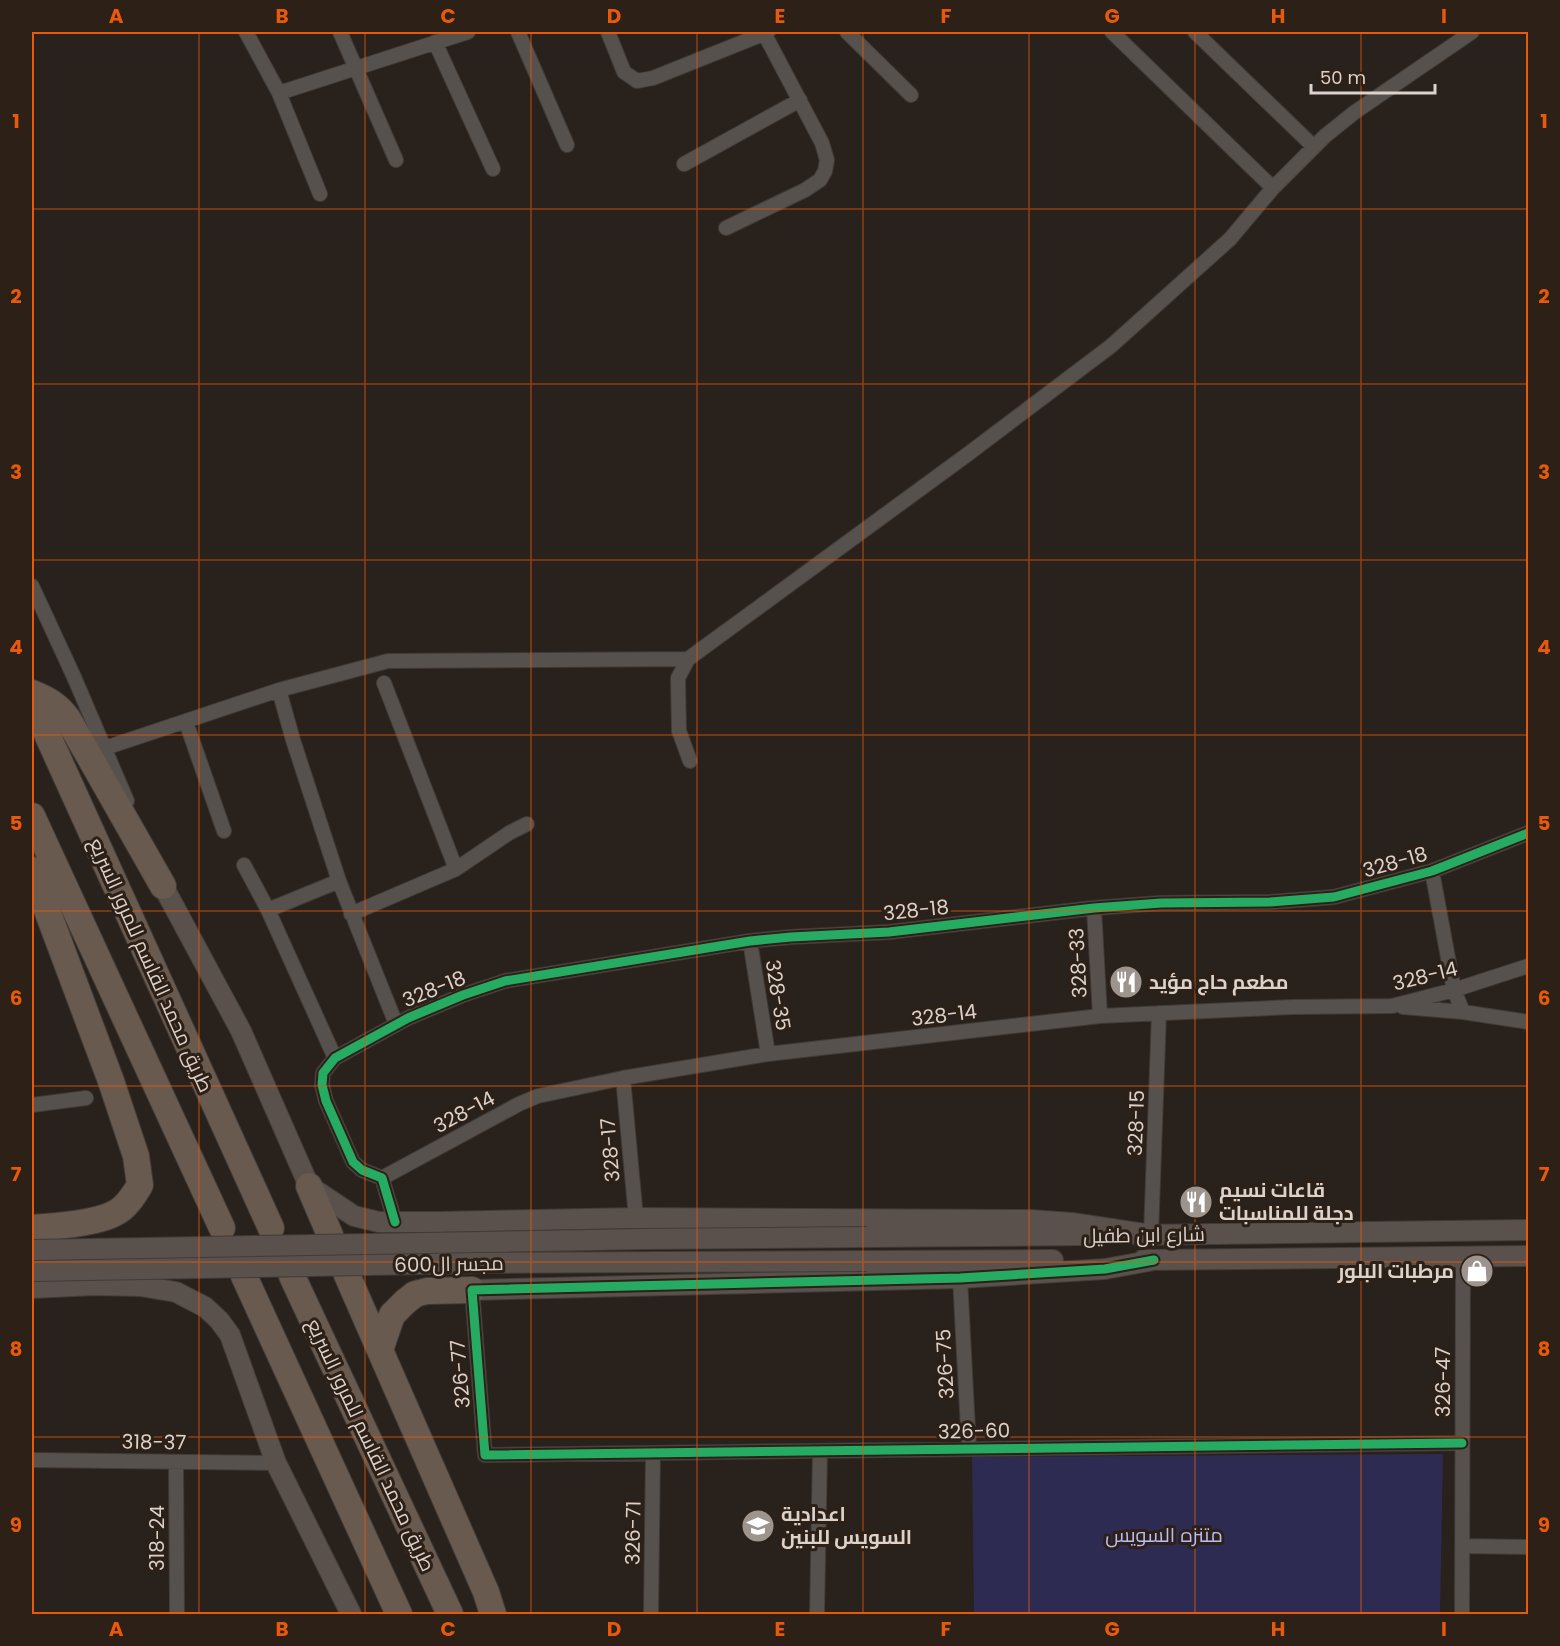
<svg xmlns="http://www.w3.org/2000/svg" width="1560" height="1646" font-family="Poppins,Cairo,sans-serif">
	<rect width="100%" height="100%" fill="#28211c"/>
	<path fill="#2e2b52" d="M1443,1454L1440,1614H974L972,1457Z"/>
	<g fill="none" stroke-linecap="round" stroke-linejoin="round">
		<defs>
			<path id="street" d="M246,32L279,93L320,194
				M340,32L396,160
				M518,32L567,145
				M608,32L624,72L637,81L653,78L768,32
				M847,32L911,95
				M1112,32L1273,188
				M1195,32L1314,147
				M435,42L493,169
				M279,93L468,32
				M684,164L800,100
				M726,228L805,190L820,180L825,171L827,160L822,143L764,33
				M32,586L74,677L127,801
				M279,690L293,740L339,881L396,1024
				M186,722L224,831
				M105,748L279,690L388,661L688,659
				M690,761L679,731L678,678L688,659L968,454L1111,346L1230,239L1273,188L1325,136L1355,112L1472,32
				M244,865L268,910
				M456,869L509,833L527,824
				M1432,871L1454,990L1463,1012
				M1094,908L1100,1016
				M351,914L456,869L384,683
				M750,941L768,1054
				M1403,1007L1463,1012L1528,1022
				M335,1058L268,910L339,881
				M623,1078L636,1218
				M32,1105L86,1098
				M382,1178L519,1104L538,1096L623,1078L768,1054L1100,1016L1293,1007L1392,1006L1454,990L1528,966
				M395,1222L382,1178L362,1170L353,1162L326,1101L322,1085L323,1073L335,1058L408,1018L463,995L505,981L750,941L791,937L889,932L1094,908L1161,903L1270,902L1334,897L1432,871L1528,833
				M1151,1235L1159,1013
				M960,1278L969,1449
				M472,1290L485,1455L1462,1443
				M32,1460L276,1463
				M176,1462L177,1614
				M1462,1546L1528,1547
				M651,1614L653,1453
				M817,1614L820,1451
				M1462,1614L1463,1257"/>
			<path id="secondary" d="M163,886L241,1031L309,1186L354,1216L379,1222H439L636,1218L1030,1220L1072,1223L1151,1235
				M1138,1235L1528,1230
				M867,1237L1088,1235
				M1143,1260L1528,1256
				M867,1261L1053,1260
				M32,1288L95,1285L140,1286L176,1292L205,1307L219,1320L230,1335L276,1463L351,1614
				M472,1290L960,1278L1105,1269L1154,1260"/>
			<path id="highway" d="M32,693C47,699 58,705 68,719L163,886
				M32,701L271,1228
				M32,816L222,1228
				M32,870L111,1081L136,1156L140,1185C134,1195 126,1208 115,1213C98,1223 52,1227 32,1228
				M309,1186L330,1235
				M347,1275L486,1592L493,1614
				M244,1276L399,1614
				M292,1276L450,1614
				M380,1350L392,1315L405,1302L415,1294L427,1291L472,1290"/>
		</defs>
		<use href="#street" stroke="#413b37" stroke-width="16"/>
		<use href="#secondary" stroke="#413b37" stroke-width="22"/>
		<use href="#highway" stroke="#413b37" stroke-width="28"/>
		<use href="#street" stroke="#57514d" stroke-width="14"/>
		<use href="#secondary" stroke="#5a514c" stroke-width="20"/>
		<use href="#highway" stroke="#695a4f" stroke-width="26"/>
		<defs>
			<path id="secondary-bridge" d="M32,1250L646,1239L867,1237
				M32,1271L480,1263L867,1261"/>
		</defs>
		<use href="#secondary-bridge" stroke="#413b37" stroke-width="22" stroke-linecap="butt"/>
		<use href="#secondary-bridge" stroke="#5a514c" stroke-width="20"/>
		<defs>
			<path id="cycleway" d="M395,1222L382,1178L362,1170L353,1162L326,1101L322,1085L323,1073L335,1058L408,1018L463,995L505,981L750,941L791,937L889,932L1094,908L1161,903L1270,902L1334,897L1432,871L1528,833
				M1154,1260L1105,1269L960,1278L472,1290L485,1455L1462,1443"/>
		</defs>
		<use href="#cycleway" stroke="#2d2017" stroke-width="13"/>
		<use href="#cycleway" stroke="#26ab63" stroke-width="9"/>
	</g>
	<path fill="none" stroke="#e8590c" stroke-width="1.5" stroke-opacity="0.55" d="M199,32V1614M365,32V1614M531,32V1614M697,32V1614M863,32V1614M1029,32V1614M1195,32V1614M1361,32V1614M32,209H1528M32,384H1528M32,560H1528M32,735H1528M32,911H1528M32,1086H1528M32,1262H1528M32,1437H1528"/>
	<defs>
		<symbol id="restaurant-disc" viewBox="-11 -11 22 22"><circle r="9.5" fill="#9d948e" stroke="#2d2017"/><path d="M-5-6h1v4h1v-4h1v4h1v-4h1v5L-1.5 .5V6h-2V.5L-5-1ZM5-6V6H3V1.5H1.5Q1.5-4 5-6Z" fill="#fff"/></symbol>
		<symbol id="shop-disc" viewBox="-11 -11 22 22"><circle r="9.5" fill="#9d948e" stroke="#2d2017"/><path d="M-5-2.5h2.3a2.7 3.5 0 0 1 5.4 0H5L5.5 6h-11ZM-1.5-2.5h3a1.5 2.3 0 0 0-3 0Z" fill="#fff"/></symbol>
		<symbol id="school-disc" viewBox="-11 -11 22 22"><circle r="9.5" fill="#9d948e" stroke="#2d2017"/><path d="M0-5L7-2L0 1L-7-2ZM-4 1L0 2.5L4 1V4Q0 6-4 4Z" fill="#fff"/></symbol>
	</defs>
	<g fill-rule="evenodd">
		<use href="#restaurant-disc" x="1107" y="963" width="38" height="38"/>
		<use href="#restaurant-disc" x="1177" y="1183" width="38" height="38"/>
		<use href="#shop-disc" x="1458" y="1252" width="38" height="38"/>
		<use href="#school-disc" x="739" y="1507" width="38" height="38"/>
	</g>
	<g text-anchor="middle" stroke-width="6" stroke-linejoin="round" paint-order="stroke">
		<g font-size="20" fill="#dcd2cc" stroke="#2d2017">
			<text transform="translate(1395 862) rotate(-16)" y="7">328-18</text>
			<text transform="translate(916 910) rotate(-6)" y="7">328-18</text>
			<text transform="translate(1078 963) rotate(-93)" y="7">328-33</text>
			<text transform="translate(151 965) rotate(66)" y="7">طريق محمد القاسم للمرور السريع</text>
			<text transform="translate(1425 976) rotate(-14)" y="7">328-14</text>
			<text transform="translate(434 989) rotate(-22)" y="7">328-18</text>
			<text transform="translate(778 995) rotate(81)" y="7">328-35</text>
			<text transform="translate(944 1015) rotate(-7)" y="7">328-14</text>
			<text transform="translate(464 1112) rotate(-28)" y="7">328-14</text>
			<text transform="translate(1136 1123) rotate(-88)" y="7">328-15</text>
			<text transform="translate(610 1150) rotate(-95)" y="7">328-17</text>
			<text transform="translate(1144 1235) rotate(-1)" y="7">شارع ابن طفيل</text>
			<text transform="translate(449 1264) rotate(-1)" y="7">مجسر ال600</text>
			<text transform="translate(945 1364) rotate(-93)" y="7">326-75</text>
			<text transform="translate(460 1374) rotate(-95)" y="7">326-77</text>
			<text transform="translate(1443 1382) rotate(-90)" y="7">326-47</text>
			<text transform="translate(974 1431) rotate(-1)" y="7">326-60</text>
			<text transform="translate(154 1442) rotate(1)" y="7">318-37</text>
			<text transform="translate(371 1445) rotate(65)" y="7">طريق محمد القاسم للمرور السريع</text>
			<text transform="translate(633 1533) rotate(-89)" y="7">326-71</text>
			<text transform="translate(157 1538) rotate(-90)" y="7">318-24</text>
		</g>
		<g font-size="20" font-weight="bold" fill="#dcd2cc" stroke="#2d2017" text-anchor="start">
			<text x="1149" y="989">مطعم حاج مؤيد</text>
			<text x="1219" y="1197">قاعات نسيم<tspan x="1219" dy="23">دجلة للمناسبات</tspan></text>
			<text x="1454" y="1278" text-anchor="end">مرطبات البلور</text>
			<text x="781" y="1521">اعدادية<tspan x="781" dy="23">السويس للبنين</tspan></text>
		</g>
		<g font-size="20" fill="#babbfa" stroke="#2d2017">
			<text x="1164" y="1542">متنزه السويس</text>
		</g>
	</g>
	<rect width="1560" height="1646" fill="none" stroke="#2d2017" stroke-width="66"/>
	<path d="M1311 84v9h124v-9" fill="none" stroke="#dcd2cc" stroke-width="3"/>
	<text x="1320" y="84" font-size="18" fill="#dcd2cc" stroke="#2d2017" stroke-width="4.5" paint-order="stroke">50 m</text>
	<rect x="33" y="33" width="1494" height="1580" fill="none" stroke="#e8590c" stroke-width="2"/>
	<g font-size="20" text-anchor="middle" font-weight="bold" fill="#e8590c">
		<text x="116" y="23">A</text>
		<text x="282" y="23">B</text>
		<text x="448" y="23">C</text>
		<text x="614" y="23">D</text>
		<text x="780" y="23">E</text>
		<text x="946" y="23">F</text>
		<text x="1112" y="23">G</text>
		<text x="1278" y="23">H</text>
		<text x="1444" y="23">I</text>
		<text x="16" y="128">1</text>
		<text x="1544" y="128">1</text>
		<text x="16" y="303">2</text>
		<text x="1544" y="303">2</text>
		<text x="16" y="479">3</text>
		<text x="1544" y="479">3</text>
		<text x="16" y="654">4</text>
		<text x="1544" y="654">4</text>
		<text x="16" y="830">5</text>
		<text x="1544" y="830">5</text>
		<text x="16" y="1005">6</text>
		<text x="1544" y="1005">6</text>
		<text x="16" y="1181">7</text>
		<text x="1544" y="1181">7</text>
		<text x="16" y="1356">8</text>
		<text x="1544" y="1356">8</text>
		<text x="16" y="1532">9</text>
		<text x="1544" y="1532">9</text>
		<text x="116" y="1636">A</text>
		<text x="282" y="1636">B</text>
		<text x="448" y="1636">C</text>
		<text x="614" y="1636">D</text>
		<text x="780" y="1636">E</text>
		<text x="946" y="1636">F</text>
		<text x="1112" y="1636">G</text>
		<text x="1278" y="1636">H</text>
		<text x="1444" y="1636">I</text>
	</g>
</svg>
